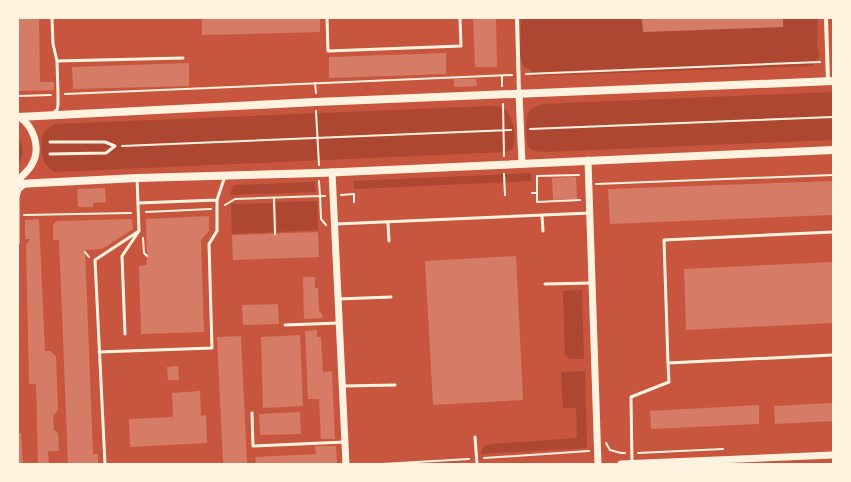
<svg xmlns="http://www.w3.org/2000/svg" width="851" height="482" font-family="Montserrat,sans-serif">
	<rect width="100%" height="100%" fill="#c8553d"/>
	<path fill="#ae4732" d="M521,18H820L818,20L817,43L819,55L818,59L814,61V66L531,76V70L524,67L520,55Z
		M833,92V140L544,152L533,151L527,145L526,126L527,116L531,109L542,104Z
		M489,106C495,106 500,106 504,109C513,115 519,141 511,150C510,150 506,152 505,152L55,172C51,170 47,167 45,163C41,156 40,139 44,132C47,128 51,126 55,124Z
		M18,138C24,146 25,155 18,164Z
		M531,173V181L354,189L353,181Z
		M315,182L316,192L230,195L233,185Z
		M317,201L318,230L277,232L276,202Z
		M272,203L274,232L232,234L231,204Z
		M582,290L584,359H570L565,356L563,291Z
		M585,371L587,448L481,454L483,447L490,444L577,438L576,408H563L561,372Z"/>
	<path fill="#d67c66" d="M18,18H39L40,82H54V90L18,91Z
		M202,18H320V32L202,35Z
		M473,18H496L497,67H475Z
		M642,18H783V27L643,32Z
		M446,53V74L329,78V57Z
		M189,63V86L73,89L72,67Z
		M454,79H476L477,86L454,87Z
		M576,177L577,199L553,200L552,178Z
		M833,181V215L610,224L608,189Z
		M105,188L106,202L93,203V207H78L77,189Z
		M209,216V231L201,240L204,332L141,334L139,266L147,265L146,219Z
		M39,219L45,351H50L56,356L58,410L53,416L54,430L58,433L59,451H48L49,464H38L36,384H29L26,245L30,239H25V220Z
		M132,219L133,229L102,249L85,250L93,454H98V464H68L59,240H53V225L55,222L59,221Z
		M318,232L319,257L233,260L232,235Z
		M516,256L523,400L433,405L425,261Z
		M833,262V323L686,330L684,269Z
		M303,277H315V288H318L319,311L322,314L323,318L304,319Z
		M278,304L279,324L243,325L242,305Z
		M317,330V337H321L323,372L332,371L335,439H321L319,399H308L305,331Z
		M300,335L303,406L263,408L261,337Z
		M241,336L247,464H223L217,337Z
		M178,366L179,380H168L167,367Z
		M200,391L201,416L206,415L207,443L130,447L129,419L173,417L172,393Z
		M833,403V421L775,424L774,406Z
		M759,405V424L651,429L650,411Z
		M300,412L301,434L260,435L259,414Z
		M18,433H21L23,464H18Z
		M315,446H336L337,463L256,464L255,457L316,454Z"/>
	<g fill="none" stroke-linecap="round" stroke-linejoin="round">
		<path stroke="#fff3e0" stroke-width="2" d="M526,74L820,62
			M502,76V86
			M315,83L316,93
			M65,94L512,75
			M18,96L51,95
			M503,104L504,156
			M316,111L319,165
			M530,129L833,117
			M122,146L511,130
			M504,174L505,195
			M319,181L320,196H325
			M596,184L833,175
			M532,193H537V176L579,175
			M537,193V202L580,200
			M341,195L354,194V202
			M274,198L275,234
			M225,205L235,199L320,196L321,219L326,225
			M146,212L211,209
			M24,215L131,213
			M143,238L144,253L147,256
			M85,252L89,257
			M606,443L610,450L621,453H625
			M638,453L723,449
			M484,458L589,451
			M382,464L469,459"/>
		<path stroke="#fff3e0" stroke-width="3" d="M327,18L328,51L461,46L460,18
			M57,61L183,58
			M52,114L57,110L58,105V94L57,61L53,44L52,18
			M50,142H105L115,146
			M50,154L106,153L115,146
			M138,203L217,200L225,176
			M542,215L543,231
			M388,223L389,241
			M336,224L590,213
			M833,232L664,240L668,363L833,355
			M18,243V197L20,190L25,186
			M545,284L591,283
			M338,299L391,297
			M285,325L339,323
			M125,334L122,256L139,231L137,178
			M99,352L212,348L209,244L217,231V200
			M343,386L395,385
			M252,413L253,446L345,442
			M475,437L477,464
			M105,464L95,260L139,231
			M632,464L631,397L669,382L668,363"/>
		<path stroke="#fff3e0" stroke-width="4" d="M517,18L519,93
			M826,18L828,81"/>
		<path stroke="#fff3e0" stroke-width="7" d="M519,93L522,164
			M18,116C34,126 42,149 31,166C28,171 22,176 18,180
			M588,160L598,464
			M332,172L346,464
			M621,464L833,455"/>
		<path stroke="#fff3e0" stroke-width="8" d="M18,117L316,102L833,81
			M18,184L137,178L319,173L833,150"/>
	</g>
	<rect width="851" height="482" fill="none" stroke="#fff3e0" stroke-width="38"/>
</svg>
